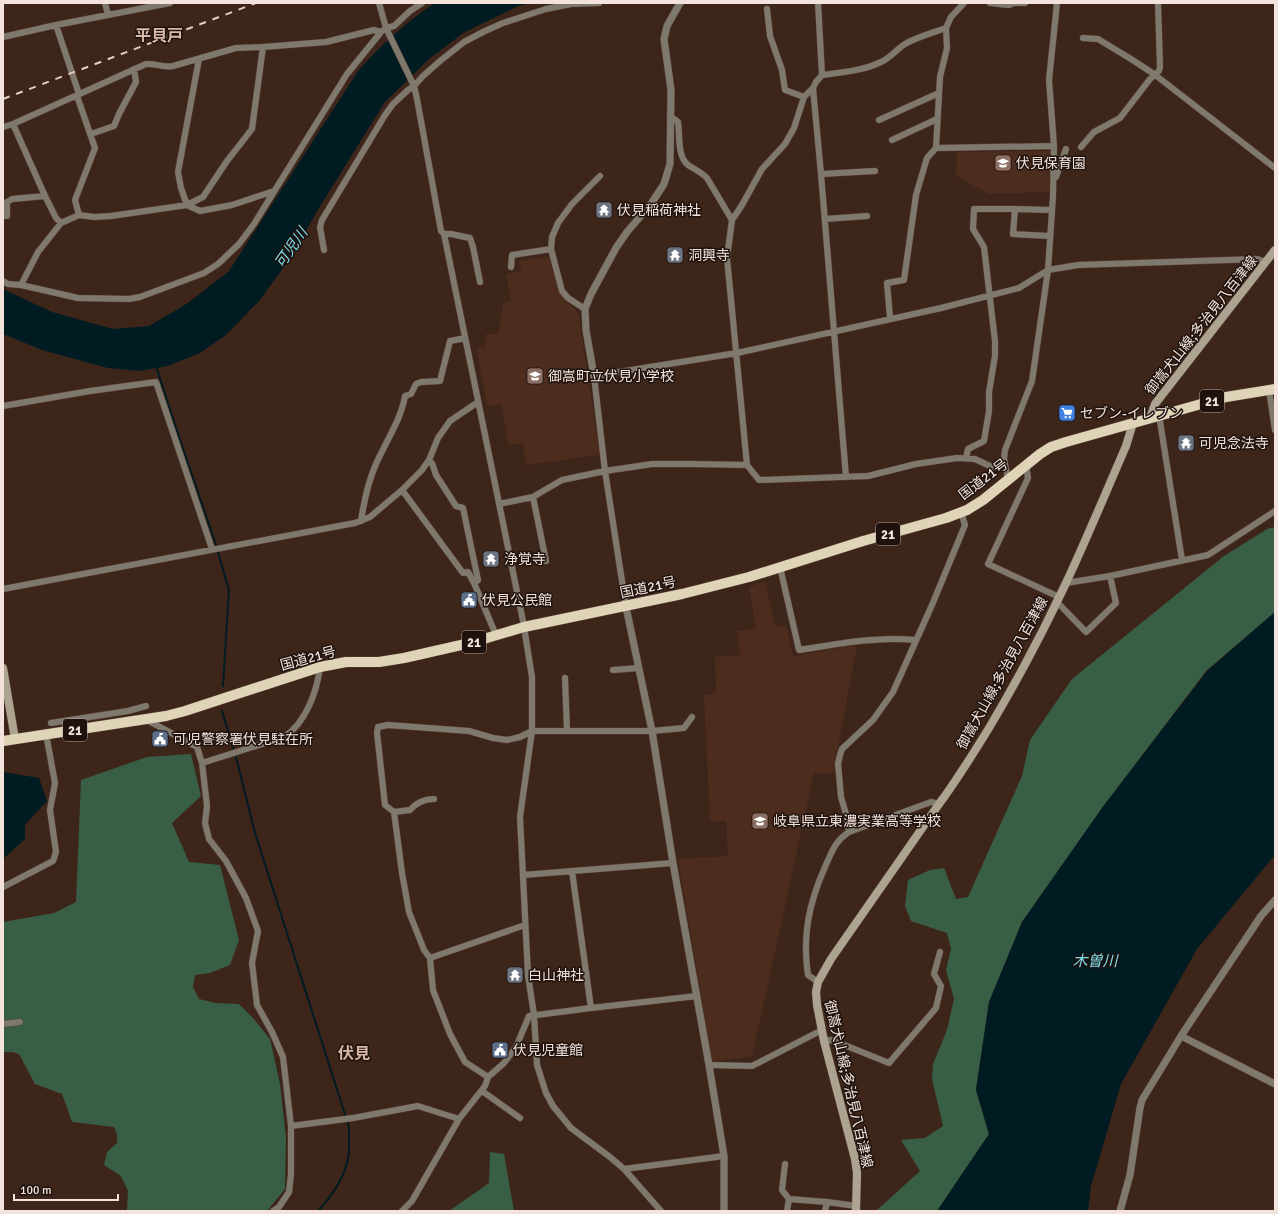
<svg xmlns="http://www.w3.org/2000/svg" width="1278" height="1214" font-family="Signika,'Noto Sans JP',sans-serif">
	<rect width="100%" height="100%" fill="#3e251a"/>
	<path fill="#4b2c1d" d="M1050,151V192L988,194L956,175L957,152Z
		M552,256L558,286L563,298L578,312L600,455L526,465L523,443L508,445L502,404L487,406L477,349L485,348L486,334H498L503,304L511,300L506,274L521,271L520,261Z
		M765,581L775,625L787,627L793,656L857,645L833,773H814L752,1057L712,1061L678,859L728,856L726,821H710L704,695L716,693L715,657L740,655L737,631L756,628L749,587Z"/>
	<path fill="#385f45" d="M1275,527V612L1206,671L1102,808L1022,922L989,1002L976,1090L989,1134L937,1211H876L920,1171L901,1140L925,1138L943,1126L932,1079L933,1064L947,1030L954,999L946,970L951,949L947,933L911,921L905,906L908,880L930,870L944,868L956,899L968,897L1022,776L1030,740L1072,679L1224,556L1267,529Z
		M191,754L201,796L172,823L189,862L220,865L239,940L230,965L210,973L195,975L193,987L199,999L216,1003L239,1004L253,1018L270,1039L280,1084L286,1138L285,1189L267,1211H127L128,1191L121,1176L104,1165L107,1152L117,1143V1134L114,1127L72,1122L62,1094L35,1084L19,1054L12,1052H3V922L54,913L76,902L81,780L147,757Z
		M490,1152L504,1154L514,1211H449L489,1183Z"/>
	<path fill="#001c22" d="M435,3H533L518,6L463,33L428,60L385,102L319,208L289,260L259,301L226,335L200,353L168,366L139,371L108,368L42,350L3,334V289L52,312L113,329L149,326L188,303L229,271L358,71C381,45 406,22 435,3Z
		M1275,612V855L1197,949L1121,1084L1091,1186L1088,1211H937L989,1134L976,1090L989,1002L1022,922L1102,808L1207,671Z
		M3,772L39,778L47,801L25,825V839L3,859Z"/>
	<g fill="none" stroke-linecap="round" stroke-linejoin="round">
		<path stroke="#001c22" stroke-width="2" d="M156,366L178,434L214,539L229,590L223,686
			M222,711L233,748
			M236,757L255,833L349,1127C349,1136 349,1144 349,1153C346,1176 333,1195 318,1211"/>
		<defs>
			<path id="minor" d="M105,3L108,15
				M379,3L386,28L414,86L417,99L441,231L444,234L523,621L532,677V731L520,817L528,975L534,1015L537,1065L546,1093L553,1106L571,1128L610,1157L624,1169L661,1211
				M818,3L822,75L816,82L813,88L821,174L846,477
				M990,3L1009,5L1014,3H1025
				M767,9L770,36L782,70L785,90L804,97
				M56,25L79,94
				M3,37L56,25L170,3
				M1083,38L1098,39L1131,59L1154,74L1275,168
				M199,59L178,172L181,188L187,205L200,211L232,205L274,191
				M822,75C842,72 864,71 883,61C891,57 897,49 905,44C917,37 932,33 946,28
				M813,88L804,97L794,128L785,144L762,169L742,205L732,220L727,258L747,465L759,480L868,476L916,464L957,458L975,459L992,467H1005
				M77,96L95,148L75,200L79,215
				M670,116L678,122C680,135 677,156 688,165C694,169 701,172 707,178L732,220
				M879,120L939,93
				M13,124L45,196L56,218L61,223L79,215L94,217L111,216L187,205L203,197L227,161L252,129L263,47
				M3,127L13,124L146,64C155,63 163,68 173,66L236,48L263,47L326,42L374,30L381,32
				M91,134L114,126L119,114L136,82L134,69
				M892,140L937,119
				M1081,147L1094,132L1120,118L1150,79L1159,71L1160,67L1158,3
				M936,148L1054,146
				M821,174L875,171
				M1056,177L1066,149
				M3,216H7V202L12,199L45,196
				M825,219L867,216
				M444,234H451L470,238L473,247L480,282
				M1050,236L1013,234L1015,209L1052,210
				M324,250L320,227L322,220L385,115L393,104L408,90L414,86L423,76L440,61L464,42L485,31L503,23L546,9L571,4L599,3
				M511,267L512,255L551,249
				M3,281L8,284L21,285L38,252L61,223
				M21,285L78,298L129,299L140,297L204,273L218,264L239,244L254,224L347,74L381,32L386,28L394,26L410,11L422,3
				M585,309L568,298L562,291L551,249L552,237L558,223L572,204L600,176
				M890,318L887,283L904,280L916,195L927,158L936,148L940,77L947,48L946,28L951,17L964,3
				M1269,390L1275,430
				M3,406L90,391L156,382L212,549
				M1159,415L1182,560
				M966,458L968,449L984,441L989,411V392L995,356V341L984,247L973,229L974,209H1015
				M429,460L432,463L436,475L456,506L463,508L478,580L474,583
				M1026,464L1028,478L988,564L1059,597
				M1008,479L1004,459L1005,450L1032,381L1048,270L1053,196L1054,146L1049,80L1057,3
				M402,490L463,573L468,572L474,583L496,635
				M533,497L546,561
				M499,504L533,497L543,491L562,480L605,471L652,464H692L747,465
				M361,521C364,501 368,482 376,464C386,441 401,420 405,396L411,394L416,384L421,382L440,381L450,341L465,338
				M780,567L799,650C837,644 877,636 916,640
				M1066,583L1110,576L1208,555L1275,511
				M3,589L355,523L370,517L402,490L422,470L429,460L438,438L450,421L478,402
				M1057,602L1086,632L1116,603L1110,576
				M626,607L605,471L594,376L737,353L941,308L1019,288L1048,270L1078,265L1257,259L1266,262
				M613,670L639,668
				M565,678L567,730
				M147,720L197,747L202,763L207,806L205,823L209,839L226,861L246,898L258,931L252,963L257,1005L272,1032L283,1057L291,1126V1174L289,1192L279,1207L273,1211
				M51,723L128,711L146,706
				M202,763L284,737C306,723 317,691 320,667
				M394,812L410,810C417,802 424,799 434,799
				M849,832L931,802L939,804
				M572,871L591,1008
				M523,875L673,863
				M3,887L53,861L56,852L50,810L55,783L46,734
				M430,958L525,925
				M818,982L808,975C802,936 809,903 825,867C832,852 834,842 849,832L846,814L841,797L838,764L840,755L842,749L873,720L893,692L932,605L965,525L961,512
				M3,1024L20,1022
				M824,1041L832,1040L889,1063L936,1008L941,986L934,974L940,952
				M709,1065L752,1066L822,1030
				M488,1077L465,1062L450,1034L433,990L430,958L424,950L409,912L402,873L394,812L385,805L377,733L378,727L388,725L469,731L493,738L507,740L520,737L532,731H652L684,728L692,717
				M482,1091L520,1118
				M291,1126L353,1118L418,1106L459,1119
				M785,1164L782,1190L789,1199L827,1202L856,1206
				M624,1169L724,1156
				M402,1211L412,1201L459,1119L485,1086L488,1077L504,1063L516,1047L529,1016L591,1008L697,996
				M787,1211L789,1199
				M825,1211L827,1202"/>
			<path id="tertiary" d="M594,376L586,330L585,309L591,294L616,248L627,232L651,204L664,184L670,164L671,90L664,39L667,26L680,3
				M626,607L652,731L673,863L709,1065L724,1156V1211
				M1181,1036L1275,1084
				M1120,1211L1130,1175L1140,1108L1142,1100L1181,1036L1261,916L1275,900"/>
			<path id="secondary" d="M1150,418L1155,404L1275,250
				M3,668L15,739
				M856,1211L857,1173L855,1159L824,1041L817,1005L816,992L818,982L831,959L939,804C957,780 973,754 989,728C1017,681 1043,632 1066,583C1087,538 1106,492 1126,446L1133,423"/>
			<path id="trunk" d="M3,741L166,716L185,711L320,667L346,662H379L404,658L470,643L524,627L682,594L749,577L863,541L946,518L967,510L983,500L1040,454L1051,447L1066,442L1226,397L1275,389"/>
		</defs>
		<use href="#minor" stroke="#574035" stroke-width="7"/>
		<use href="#tertiary" stroke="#574035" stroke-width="8"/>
		<use href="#secondary" stroke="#574035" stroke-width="9"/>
		<use href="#trunk" stroke="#574035" stroke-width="11"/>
		<use href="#minor" stroke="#7e796c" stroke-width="6"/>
		<use href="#tertiary" stroke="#7e796c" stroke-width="7"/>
		<use href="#secondary" stroke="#aca490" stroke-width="8"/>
		<use href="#trunk" stroke="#e0d4b8" stroke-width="10"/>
		<path stroke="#dfcdc6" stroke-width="2" stroke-dasharray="7 7" stroke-linecap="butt" d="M3,99L256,3"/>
	</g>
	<defs>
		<symbol id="school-square" viewBox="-11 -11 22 22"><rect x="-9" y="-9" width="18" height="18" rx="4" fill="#8d6e63" stroke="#1d120d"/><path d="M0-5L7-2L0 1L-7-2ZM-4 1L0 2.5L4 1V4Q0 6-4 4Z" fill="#fff"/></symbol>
		<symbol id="temple-square" viewBox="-11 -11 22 22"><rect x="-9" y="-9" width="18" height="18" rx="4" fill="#6b7280" stroke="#1d120d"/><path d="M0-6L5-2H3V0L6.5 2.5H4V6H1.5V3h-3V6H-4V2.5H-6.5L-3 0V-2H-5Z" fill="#fff"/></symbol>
		<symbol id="supermarket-square" viewBox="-11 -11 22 22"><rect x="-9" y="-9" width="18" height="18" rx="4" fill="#3f7fe0" stroke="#1d120d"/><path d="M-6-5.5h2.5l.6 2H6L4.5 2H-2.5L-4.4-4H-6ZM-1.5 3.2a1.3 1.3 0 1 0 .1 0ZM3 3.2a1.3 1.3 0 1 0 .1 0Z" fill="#fff"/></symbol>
		<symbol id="civic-square" viewBox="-11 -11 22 22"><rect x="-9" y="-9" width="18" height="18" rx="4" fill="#5c6f8a" stroke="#1d120d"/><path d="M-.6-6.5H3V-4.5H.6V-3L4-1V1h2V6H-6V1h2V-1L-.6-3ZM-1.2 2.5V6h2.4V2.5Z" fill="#fff"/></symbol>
	</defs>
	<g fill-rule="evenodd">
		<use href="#school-square" x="993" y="153" width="20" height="20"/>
		<use href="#temple-square" x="594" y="200" width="20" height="20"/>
		<use href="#temple-square" x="665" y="245" width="20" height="20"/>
		<use href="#school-square" x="525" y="366" width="20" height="20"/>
		<use href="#supermarket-square" x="1057" y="403" width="20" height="20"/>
		<use href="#temple-square" x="1176" y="433" width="20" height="20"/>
		<use href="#temple-square" x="481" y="549" width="20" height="20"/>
		<use href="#civic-square" x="459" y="590" width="20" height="20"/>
		<use href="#civic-square" x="150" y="729" width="20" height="20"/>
		<use href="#school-square" x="750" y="811" width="20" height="20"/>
		<use href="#temple-square" x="505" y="965" width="20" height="20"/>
		<use href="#civic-square" x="490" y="1040" width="20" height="20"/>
	</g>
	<g text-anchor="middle" stroke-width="3" stroke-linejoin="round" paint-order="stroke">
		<g fill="#1d120d" stroke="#b4a49e" stroke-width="1">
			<rect x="1200" y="390" width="24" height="22" rx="3"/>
			<rect x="876" y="523" width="24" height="22" rx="3"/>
			<rect x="462" y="631" width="24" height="22" rx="3"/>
			<rect x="63" y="719" width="24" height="22" rx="3"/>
		</g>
		<g font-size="13" font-weight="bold" fill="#f4e3dc">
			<text x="1212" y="406">21</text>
			<text x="888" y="539">21</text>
			<text x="474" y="647">21</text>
			<text x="75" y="735">21</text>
		</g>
		<g font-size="14" fill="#f4e3dc" stroke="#1d120d" text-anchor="start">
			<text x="1016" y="168">伏見保育園</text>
			<text x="617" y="215">伏見稲荷神社</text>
			<text x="688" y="260">洞興寺</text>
			<text x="548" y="381">御嵩町立伏見小学校</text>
			<text x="1080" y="418">セブン-イレブン</text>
			<text x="1199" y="448">可児念法寺</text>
			<text x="504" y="564">浄覚寺</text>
			<text x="482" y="605">伏見公民館</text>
			<text x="173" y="744">可児警察署伏見駐在所</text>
			<text x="773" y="826">岐阜県立東濃実業高等学校</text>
			<text x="528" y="980">白山神社</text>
			<text x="513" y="1055">伏見児童館</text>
		</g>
		<g font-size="14" fill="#f4e3dc" stroke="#1d120d">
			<text transform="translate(1201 325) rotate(-52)" y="5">御嵩犬山線;多治見八百津線</text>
			<text transform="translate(983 479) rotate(-37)" y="5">国道21号</text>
			<text transform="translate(648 587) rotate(-12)" y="5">国道21号</text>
			<text transform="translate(308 658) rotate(-15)" y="5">国道21号</text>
			<text transform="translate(1002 673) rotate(-61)" y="5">御嵩犬山線;多治見八百津線</text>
			<text transform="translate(849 1084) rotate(77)" y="5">御嵩犬山線;多治見八百津線</text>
		</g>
		<g font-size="15" font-style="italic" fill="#80deef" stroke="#1d120d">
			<text transform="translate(291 248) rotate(-55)" y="5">可児川</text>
			<text x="1095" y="966">木曽川</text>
		</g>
		<g font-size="16" font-weight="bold" fill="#d9b8aa" stroke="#1d120d">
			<text x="159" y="41">平貝戸</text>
			<text x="354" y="1059">伏見</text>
		</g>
	</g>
	<rect width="1278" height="1214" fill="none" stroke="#f4e3dc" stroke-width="8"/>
	<path d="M14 1194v6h104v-6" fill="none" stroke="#f4e3dc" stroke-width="2"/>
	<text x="20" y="1194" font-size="12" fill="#f4e3dc" stroke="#1d120d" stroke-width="3" paint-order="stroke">100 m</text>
</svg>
